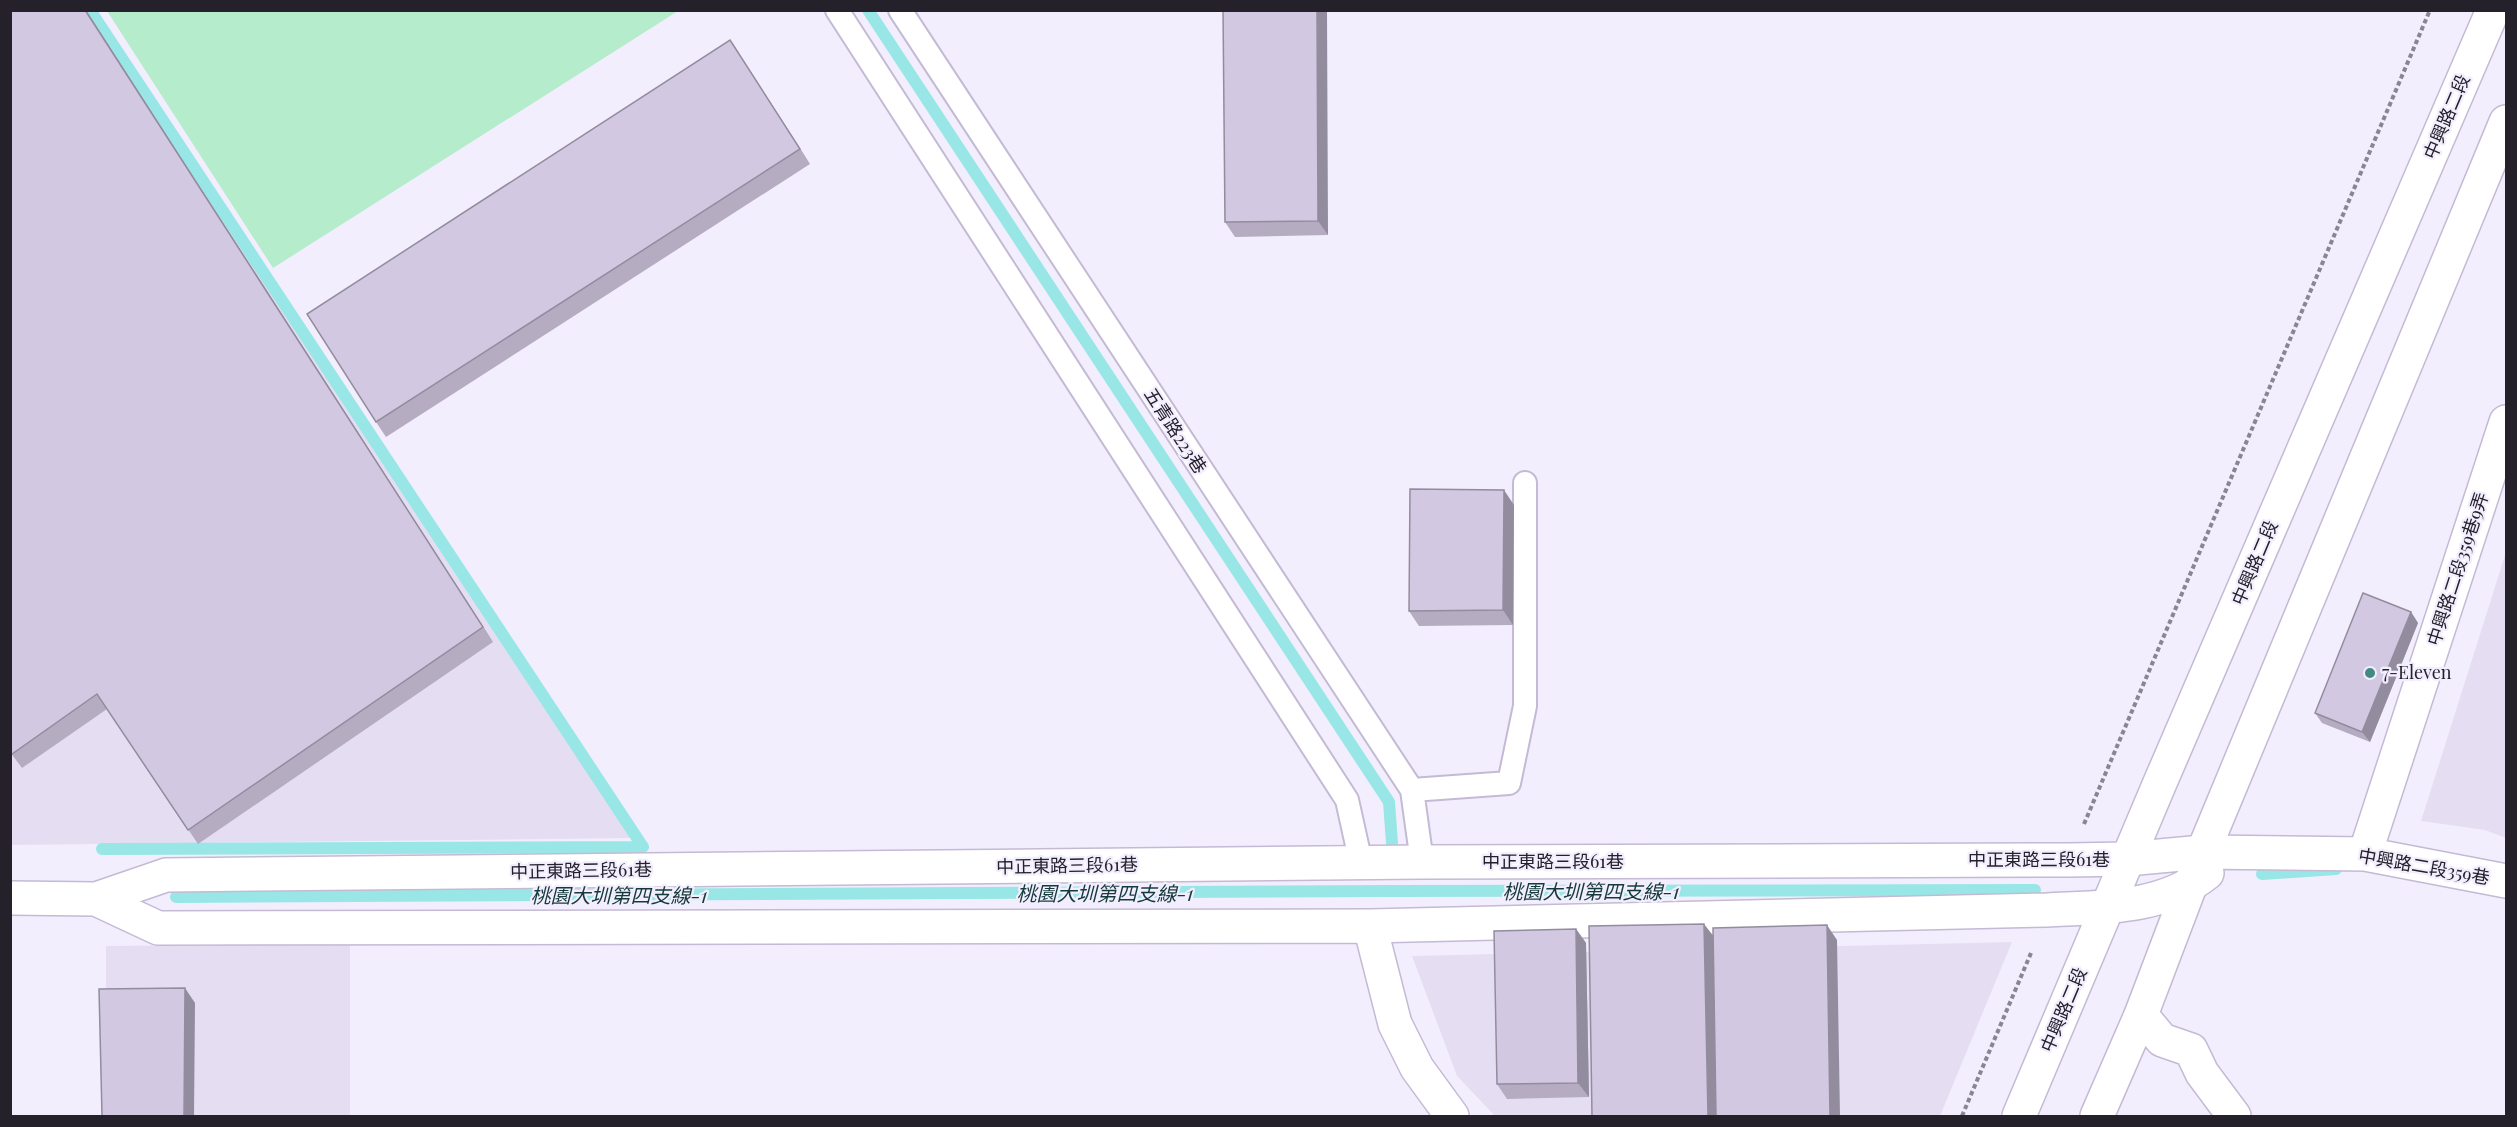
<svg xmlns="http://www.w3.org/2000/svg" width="2517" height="1127" font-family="'Playfair Display','Noto Sans TC',serif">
	<rect width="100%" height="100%" fill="#f3eefe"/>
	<path fill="#e5def2" d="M10,11H89L632,838L11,845Z
		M2506,552V838L2485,830L2421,821Z
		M2012,942L1940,1116H1495L1457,1076L1412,956Z
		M350,944V1116H106V946Z"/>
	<path fill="#b5eccc" d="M107,11H678L273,268Z"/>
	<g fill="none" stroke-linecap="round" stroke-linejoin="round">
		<path stroke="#98e7e6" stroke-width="12" d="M90,10L643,847L102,849
			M868,10L1389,802L1392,843
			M2262,874L2336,869
			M176,897L1394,891L2035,890"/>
		<defs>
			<path id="lane" d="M837,10L1347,800L1361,863
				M900,10L1412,790L1422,862
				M1412,790L1509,783L1525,706V483"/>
			<path id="street" d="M2365,854L2506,422
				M10,898L96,899L166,875L1422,862L2069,860L2127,859L2203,852L2365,854L2506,881
				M96,899L158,928L1370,926L2047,910C2102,907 2162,909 2207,873
				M1370,926L1395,1024L1417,1068L1452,1116
				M2141,1015L2162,1040L2191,1050L2202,1073L2234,1116"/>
			<path id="secondary" d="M2019,1116L2159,785L2493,10
				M2097,1116L2141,1015L2203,852L2506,122"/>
		</defs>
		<use href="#lane" stroke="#c4bad4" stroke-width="26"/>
		<use href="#street" stroke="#c4bad4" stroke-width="36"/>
		<use href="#secondary" stroke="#c4bad4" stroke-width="36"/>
		<path stroke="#898591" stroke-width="4" stroke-dasharray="4.5 3" stroke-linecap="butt" d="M2084,824L2430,10
			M1962,1116L2031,953"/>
		<use href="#lane" stroke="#fff" stroke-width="22"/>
		<use href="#street" stroke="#fff" stroke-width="33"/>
		<use href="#secondary" stroke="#fff" stroke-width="33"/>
	</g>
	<path fill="#b5acc2" d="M10,10H86L493,642L198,844L107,709L22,768L10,752Z
		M1223,10L1328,235L1235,237L1225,222Z
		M730,40L810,164L386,437L376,422Z
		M1514,505L1513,625L1419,626L1409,611Z
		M2411,612L2418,623L2370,742L2322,723L2315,713Z
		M1576,929L1586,943L1589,1097L1507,1099L1497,1084Z"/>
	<path fill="#938c9e" d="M85,10H86L493,642L483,627Z
		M1317,10H1327L1328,235L1318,221Z
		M730,40L740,55L810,164L800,149Z
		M1504,490L1514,505L1513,625L1503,610Z
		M2411,612L2418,623L2370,742L2362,732Z
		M1704,924L1715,938L1718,1116H1708Z
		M1827,925L1837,940L1840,1116H1830Z
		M1576,929L1586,943L1589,1097L1578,1083Z
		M185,988L195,1003L194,1116H184Z"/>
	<path fill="#d2c8e2" stroke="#938c9e" stroke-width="1.5" d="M10,10H85L483,627L188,830L97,694L12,754L10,752Z
		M1223,10H1317L1318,221L1225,222Z
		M730,40L800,149L376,422L307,314Z
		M1410,489L1504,490L1503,610L1409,611Z
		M2363,593L2411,612L2362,732L2315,713Z
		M1704,924L1708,1116H1592L1589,926Z
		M1827,925L1830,1116H1716L1713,928Z
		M1576,929L1578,1083L1497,1084L1494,931Z
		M185,988L184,1116H102L99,989Z"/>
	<circle fill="#428982" stroke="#f3eefe" stroke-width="2" cx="2370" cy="673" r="6"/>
	<g text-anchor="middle" stroke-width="4.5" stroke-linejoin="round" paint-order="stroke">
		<g font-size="18" fill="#24212a" stroke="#f3eefe">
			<text transform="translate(2447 117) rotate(-67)" y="6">中興路二段</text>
			<text transform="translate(1175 431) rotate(57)" y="6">五青路223巷</text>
			<text transform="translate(2255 563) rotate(-67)" y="6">中興路二段</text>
			<text transform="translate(2458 569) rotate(-72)" y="6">中興路二段359巷9弄</text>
			<text x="2039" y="866">中正東路三段61巷</text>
			<text x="1553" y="868">中正東路三段61巷</text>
			<text transform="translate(1067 866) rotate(-1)" y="6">中正東路三段61巷</text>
			<text transform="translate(2424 867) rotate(10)" y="6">中興路二段359巷</text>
			<text transform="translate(581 871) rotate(-1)" y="6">中正東路三段61巷</text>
			<text transform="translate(2064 1010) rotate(-67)" y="6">中興路二段</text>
		</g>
		<g font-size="18" fill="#24212a" stroke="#f3eefe" text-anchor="start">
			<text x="2382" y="679">7-Eleven</text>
		</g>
		<g font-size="20" font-style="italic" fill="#143a3a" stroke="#f3eefe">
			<text x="1591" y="899">桃園大圳第四支線-1</text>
			<text x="1105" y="901">桃園大圳第四支線-1</text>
			<text x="619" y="903">桃園大圳第四支線-1</text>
		</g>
	</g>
	<rect width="2517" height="1127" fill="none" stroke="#24212a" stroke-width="24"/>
</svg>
